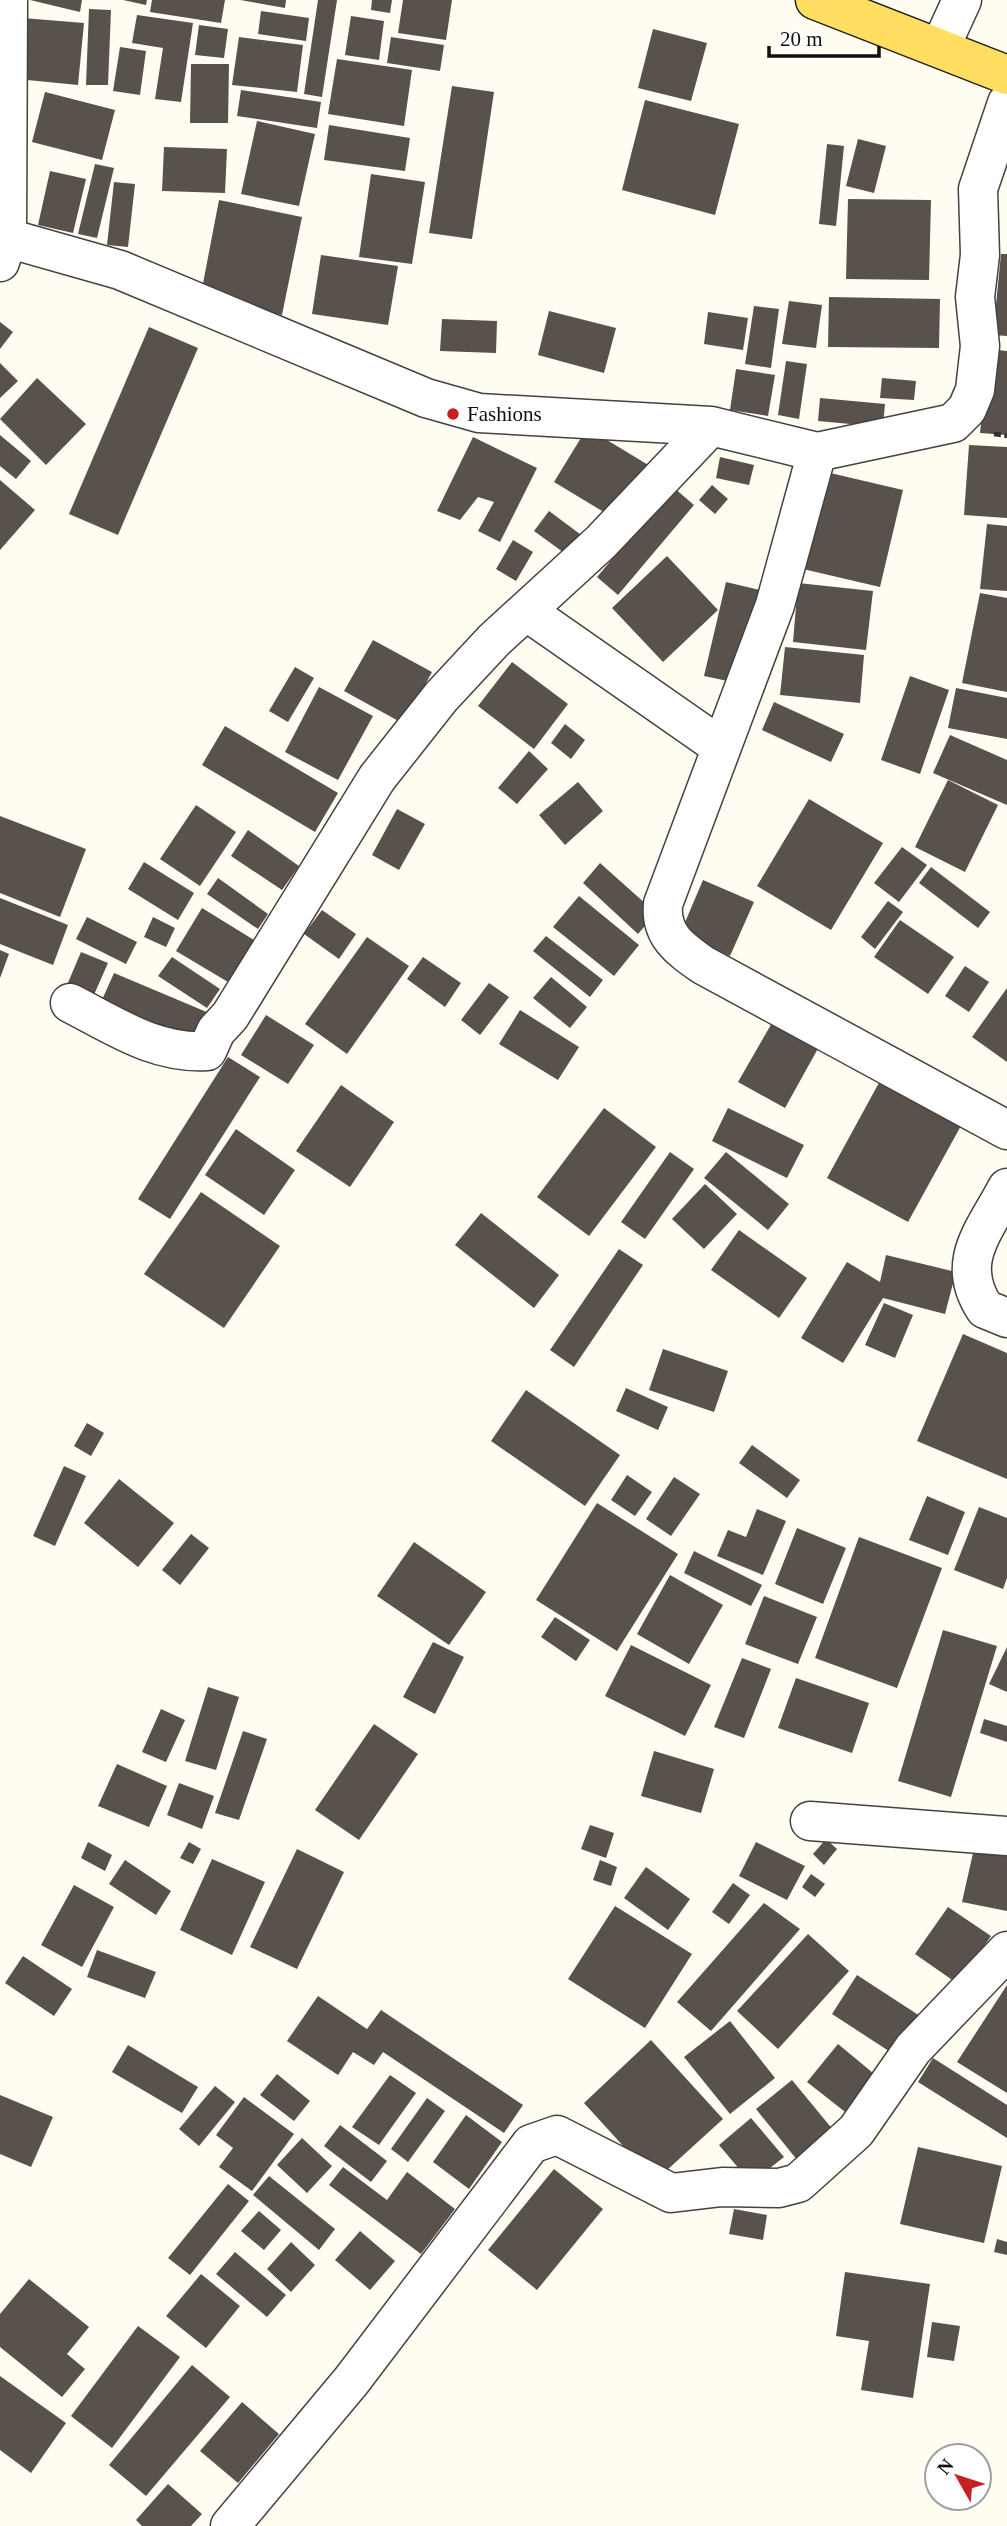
<svg xmlns="http://www.w3.org/2000/svg" width="1007" height="2526" font-family="'Times New Roman',serif">
	<rect width="100%" height="100%" fill="#fffdf2"/>
	<path fill="#59514b" d="M30,0H82L80,12Z
		M123,0H147L146,5Z
		M152,0H225L221,23L150,12Z
		M240,0H286L285,8Z
		M318,0H337L322,97L304,94Z
		M372,0H392L390,13L371,10Z
		M403,0H452L446,40L398,33Z
		M89,9L111,10L108,85H86Z
		M261,11L309,18L306,41L258,34Z
		M137,15L193,23L181,102L155,99L163,48L132,43Z
		M351,16L384,21L379,60L345,55Z
		M23,18L84,23L78,85L17,79Z
		M199,25L228,29L224,58L195,55Z
		M653,29L707,43L691,101L638,88Z
		M239,37L303,45L297,92L232,85Z
		M391,37L444,45L440,71L387,63Z
		M120,47L146,51L140,95L113,91Z
		M337,59L412,70L404,126L328,114Z
		M191,64H229L228,123H190Z
		M452,86L494,92L472,239L429,233Z
		M241,90L321,102L317,128L237,116Z
		M45,92L115,110L102,160L32,142Z
		M645,100L739,124L715,215L622,190Z
		M257,121L315,134L299,206L241,194Z
		M329,125L410,138L405,171L324,160Z
		M858,139L886,146L874,193L846,186Z
		M827,144L844,146L836,226L819,224Z
		M164,147L227,149L225,193L162,191Z
		M95,164L114,168L97,238L78,234Z
		M50,171L86,179L73,233L38,225Z
		M371,174L425,182L412,264L359,257Z
		M114,182L135,184L128,247L107,245Z
		M848,199L931,200L929,280L846,279Z
		M219,200L302,217L282,315L200,299Z
		M1001,254H1007V336L993,335Z
		M321,255L398,266L388,325L312,314Z
		M829,297L940,299L939,348L828,347Z
		M789,301L822,305L816,348L782,344Z
		M754,306L779,309L771,368L745,364Z
		M549,311L616,328L604,373L538,355Z
		M708,312L748,318L743,350L704,344Z
		M442,319L497,321L496,353L440,351Z
		M0,322L13,332L0,349Z
		M149,327L198,348L118,535L69,514Z
		M988,349L1007,351V435L980,433Z
		M786,361L807,364L799,419L778,415Z
		M0,363L18,381L0,398Z
		M736,369L775,375L768,416L730,410Z
		M37,378L86,424L46,465L0,419Z
		M882,378L916,381L914,400L880,398Z
		M820,398L885,404L883,427L818,421Z
		M587,428L650,466L617,520L554,482Z
		M0,435L31,461L16,479L0,466Z
		M473,437L537,468L500,542L478,531L494,502L478,497L460,520L437,511Z
		M969,445L1007,447V518L964,515Z
		M720,457L754,465L749,485L716,478Z
		M826,472L903,490L880,587L803,569Z
		M0,480L35,510L0,550Z
		M712,485L728,499L715,514L699,500Z
		M673,487L694,505L618,595L597,577Z
		M549,511L588,540L574,560L534,531Z
		M987,524L1007,526V591L980,589Z
		M513,540L533,552L516,581L496,569Z
		M667,556L718,610L663,662L612,608Z
		M726,582L764,591L742,684L704,676Z
		M798,583L873,591L866,650L793,642Z
		M980,593L1007,598V692L962,683Z
		M373,640L432,672L404,724L344,691Z
		M785,647L864,655L860,703L780,695Z
		M512,662L568,704L534,749L478,706Z
		M295,667L314,678L288,722L269,711Z
		M910,676L949,690L920,774L881,760Z
		M319,687L373,716L338,780L285,752Z
		M956,688L1007,698V739L948,728Z
		M774,702L844,734L831,762L762,730Z
		M565,724L585,740L571,759L551,743Z
		M225,726L338,793L315,832L202,765Z
		M950,735L1007,760V805L933,773Z
		M529,751L548,769L517,804L498,788Z
		M948,780L998,805L965,872L915,847Z
		M578,782L603,811L565,845L539,815Z
		M809,799L883,843L831,930L757,886Z
		M196,805L236,832L200,886L160,859Z
		M397,809L425,824L399,870L372,855Z
		M0,816L86,849L60,917L0,893Z
		M248,830L299,866L282,890L231,856Z
		M902,847L927,865L899,902L874,883Z
		M144,862L194,893L178,920L128,889Z
		M600,863L656,913L638,934L583,883Z
		M931,867L990,912L978,928L919,883Z
		M218,878L268,914L258,929L207,894Z
		M703,880L754,902L730,956L680,934Z
		M579,896L639,945L614,976L553,927Z
		M0,898L68,925L53,965L0,944Z
		M888,901L903,912L875,949L861,937Z
		M202,908L259,943L233,985L176,951Z
		M322,910L356,934L339,959L304,934Z
		M87,917L137,942L126,964L76,939Z
		M153,917L175,928L166,947L144,937Z
		M900,920L954,957L928,994L874,957Z
		M546,936L603,980L590,997L533,951Z
		M367,937L409,966L347,1054L305,1024Z
		M0,950L9,954L0,978Z
		M81,952L108,963L93,997L67,985Z
		M172,957L220,989L207,1008L158,976Z
		M423,957L461,983L445,1007L407,979Z
		M965,966L989,982L969,1012L945,996Z
		M114,973L209,1013L198,1039L101,1002Z
		M551,977L587,1007L570,1028L533,998Z
		M489,983L509,997L480,1035L461,1020Z
		M1007,988V1062L972,1037Z
		M780,1009L826,1034L785,1108L738,1082Z
		M520,1010L579,1047L558,1080L499,1044Z
		M266,1015L314,1045L288,1084L241,1055Z
		M228,1057L260,1077L170,1219L138,1199Z
		M887,1068L968,1113L908,1222L827,1178Z
		M341,1085L394,1122L350,1187L296,1151Z
		M604,1108L656,1147L589,1236L537,1197Z
		M728,1108L804,1145L787,1178L712,1141Z
		M236,1129L295,1170L264,1215L205,1175Z
		M670,1152L694,1169L645,1239L621,1222Z
		M726,1152L789,1204L768,1230L704,1178Z
		M705,1184L737,1214L704,1249L672,1219Z
		M201,1192L280,1246L224,1328L144,1274Z
		M481,1213L559,1275L534,1308L455,1245Z
		M739,1230L807,1278L779,1318L711,1270Z
		M619,1249L643,1265L574,1367L550,1350Z
		M886,1255L956,1272L945,1314L883,1298L843,1363L801,1338L847,1262L880,1282Z
		M884,1303L913,1315L895,1358L865,1345Z
		M963,1334L1007,1353V1479L917,1441Z
		M663,1349L728,1371L714,1412L649,1390Z
		M626,1388L668,1407L658,1430L616,1411Z
		M526,1390L620,1455L585,1506L491,1441Z
		M87,1423L104,1433L91,1456L74,1446Z
		M752,1445L800,1480L787,1498L739,1463Z
		M64,1466L86,1476L55,1546L33,1536Z
		M627,1475L652,1492L635,1516L611,1500Z
		M674,1477L700,1494L671,1536L646,1519Z
		M119,1479L174,1523L138,1567L84,1523Z
		M927,1496L965,1512L948,1555L909,1540Z
		M597,1503L678,1554L617,1651L536,1600Z
		M979,1507L1007,1518V1578L1003,1589L954,1570Z
		M757,1509L786,1521L763,1575L717,1556L728,1530L746,1537Z
		M797,1528L846,1548L823,1604L775,1584Z
		M191,1534L209,1548L180,1585L162,1570Z
		M859,1537L942,1568L897,1688L815,1658Z
		M414,1542L486,1592L449,1645L377,1596Z
		M694,1551L762,1585L751,1606L684,1573Z
		M670,1575L723,1605L689,1664L637,1634Z
		M764,1596L817,1617L798,1664L745,1644Z
		M555,1617L590,1640L576,1661L541,1637Z
		M943,1630L997,1646L951,1797L898,1781Z
		M433,1642L464,1657L435,1714L403,1697Z
		M631,1645L711,1685L685,1736L605,1696Z
		M1007,1647V1692L989,1684Z
		M742,1658L771,1669L744,1738L714,1727Z
		M796,1678L869,1703L852,1753L778,1728Z
		M208,1687L239,1697L216,1770L185,1761Z
		M161,1709L185,1720L166,1762L142,1752Z
		M984,1719L1007,1726V1742L980,1733Z
		M374,1724L418,1754L359,1840L315,1810Z
		M243,1731L267,1739L239,1820L215,1813Z
		M654,1751L714,1769L701,1813L641,1796Z
		M117,1764L167,1786L149,1827L98,1806Z
		M179,1783L214,1796L202,1829L167,1815Z
		M590,1825L614,1833L606,1858L581,1849Z
		M826,1839L837,1849L824,1865L813,1854Z
		M88,1842L112,1855L105,1871L81,1858Z
		M189,1842L201,1849L193,1864L180,1858Z
		M756,1842L805,1866L787,1900L739,1876Z
		M975,1844L1007,1850V1911L962,1902Z
		M297,1849L344,1872L297,1969L250,1947Z
		M212,1859L265,1882L232,1955L180,1930Z
		M125,1860L171,1891L156,1915L109,1884Z
		M600,1860L617,1867L611,1886L593,1880Z
		M646,1867L690,1899L668,1930L624,1898Z
		M811,1874L825,1884L815,1897L802,1887Z
		M733,1883L750,1895L729,1924L712,1912Z
		M74,1885L114,1907L82,1967L41,1945Z
		M764,1903L800,1929L711,2031L677,2002Z
		M615,1906L692,1954L645,2028L568,1979Z
		M948,1907L991,1936L958,1984L915,1954Z
		M808,1934L849,1971L778,2049L737,2011Z
		M97,1950L156,1972L145,1998L87,1977Z
		M23,1956L72,1989L54,2016L5,1983Z
		M857,1975L920,2016L895,2055L832,2014Z
		M1007,1985V2093L957,2062Z
		M318,1996L367,2029L381,2010L523,2105L504,2133L383,2052L374,2065L353,2052L338,2075L287,2041Z
		M730,2021L775,2078L730,2114L684,2057Z
		M651,2040L723,2119L655,2181L584,2103Z
		M838,2044L879,2078L849,2115L807,2082Z
		M128,2045L198,2087L182,2113L112,2072Z
		M933,2058L1007,2105V2138L918,2082Z
		M277,2074L310,2101L294,2121L260,2095Z
		M390,2075L416,2093L379,2145L352,2127Z
		M792,2080L834,2131L798,2161L756,2109Z
		M215,2086L235,2102L199,2146L179,2129Z
		M0,2095L53,2117L31,2167L0,2154Z
		M244,2097L294,2134L252,2191L219,2167L233,2148L216,2135Z
		M427,2098L445,2111L408,2162L391,2149Z
		M466,2115L502,2142L469,2189L433,2162Z
		M751,2118L784,2157L751,2183L719,2145Z
		M340,2125L387,2161L371,2182L324,2146Z
		M302,2138L332,2166L307,2193L277,2165Z
		M918,2147L1002,2166L984,2243L900,2224Z
		M343,2167L387,2200L407,2172L455,2209L421,2254L329,2185Z
		M554,2169L603,2209L537,2290L488,2250Z
		M269,2176L335,2229L319,2250L253,2195Z
		M228,2184L249,2201L190,2275L168,2258Z
		M734,2209L767,2215L763,2240L729,2234Z
		M259,2211L281,2230L264,2250L241,2231Z
		M360,2231L395,2261L370,2290L335,2260Z
		M997,2239L1007,2242V2255L994,2252Z
		M291,2242L315,2265L291,2292L267,2269Z
		M235,2252L286,2295L267,2317L216,2274Z
		M845,2272L930,2284L913,2398L861,2390L869,2341L836,2336Z
		M201,2274L240,2306L206,2348L166,2316Z
		M29,2279L89,2327L67,2354L85,2369L62,2397L0,2347V2314Z
		M932,2322L960,2326L954,2361L927,2357Z
		M138,2326L180,2357L112,2448L71,2416Z
		M192,2365L230,2397L146,2496L109,2465Z
		M0,2376L66,2423L31,2473L0,2450Z
		M242,2402L279,2434L238,2483L200,2451Z
		M168,2484L202,2514L191,2526H142L136,2520Z"/>
	<g fill="none" stroke-linecap="round" stroke-linejoin="round">
		<defs>
			<path id="minor" d="M940,48L962,0
				M0,236L120,270L426,398L479,413L711,426L817,452L953,423L967,409L975,390L980,346L975,297L980,255L978,189L1007,103
				M0,262L7,240L8,0
				M817,452L775,605L663,904C660,935 680,949 703,965L1007,1130
				M526,611L721,747
				M70,1003C115,1026 155,1054 207,1051L216,1031L230,1016L377,778L441,697L494,640L601,542L711,426
				M1007,1188C984,1232 954,1262 985,1309L1007,1318
				M810,1821L1007,1836
				M230,2526L352,2380L531,2144L557,2135L671,2193L722,2187L779,2188L798,2183L856,2131L913,2049L1007,1951"/>
			<path id="major" d="M815,0L1007,75"/>
		</defs>
		<use href="#minor" stroke="#424242" stroke-width="41"/>
		<use href="#major" stroke="#202020" stroke-width="41"/>
		<path stroke="#313131" stroke-width="4.5" stroke-dasharray="7 3.5" stroke-linecap="butt" d="M994,434L1007,436"/>
		<use href="#minor" stroke="#fff" stroke-width="38"/>
		<use href="#major" stroke="#ffde62" stroke-width="38"/>
	</g>
	<circle fill="#c81f21" stroke="#fff" stroke-width="2.5" cx="453" cy="414" r="7"/>
	<g text-anchor="middle" stroke-width="7" stroke-linejoin="round" paint-order="stroke">
		<g font-size="21" fill="#0f0f0f" stroke="#fff" text-anchor="start">
			<text x="467" y="421">Fashions</text>
		</g>
	</g>
	<g transform="translate(958 2477) rotate(309)"><circle r="33" fill="#ffffff" stroke="#9f9f9f" stroke-width="2"/>
	<path d="M0-5L12 26L0 18L-12 26Z" fill="#c81f21"/>
	<text y="-10" font-size="19" font-weight="bold" text-anchor="middle" fill="#0f0f0f">N</text>
	</g>
	<path d="M769 46v10h110v-10" fill="none" stroke="#0f0f0f" stroke-width="3.5"/>
	<text x="780" y="46" font-size="21" fill="#0f0f0f" stroke="#ffffff" stroke-width="5" paint-order="stroke">20 m</text>
</svg>
